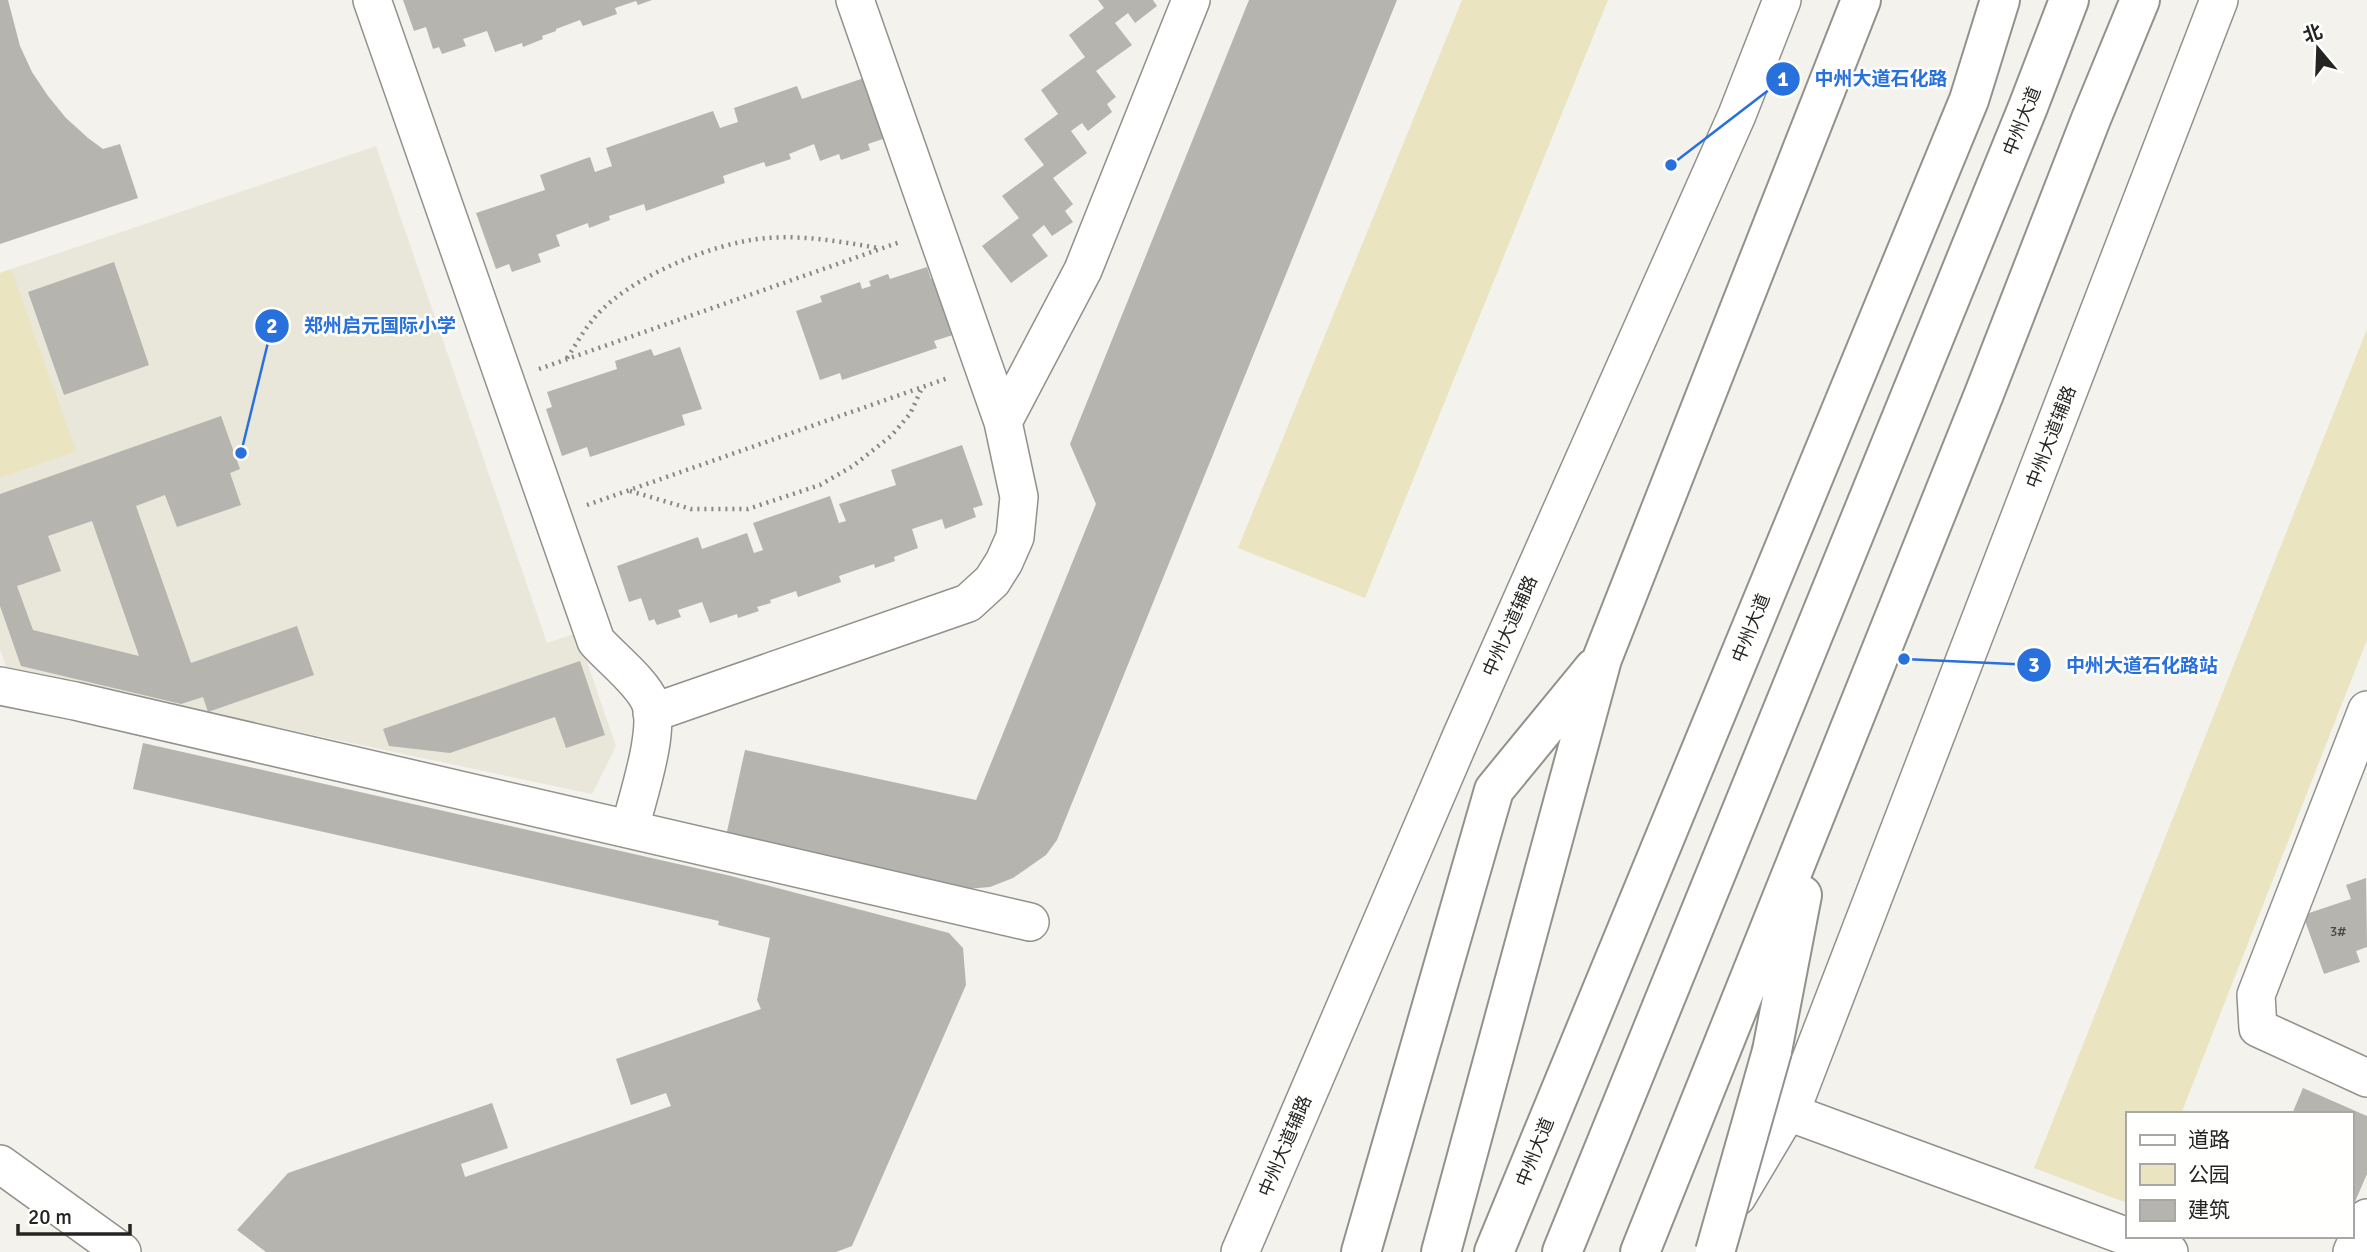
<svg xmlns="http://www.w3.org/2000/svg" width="2367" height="1252" font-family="Signika,'Noto Sans SC',sans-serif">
	<rect width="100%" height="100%" fill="#f3f2ed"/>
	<path fill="#e8e7da" d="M376,146L547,643L577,633L616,746L592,794L7,670L0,649V273Z"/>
	<path fill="#eae5c0" d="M1462,0H1608L1365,598L1238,548Z
		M11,269L76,451L0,478V273Z
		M2367,329V640L2181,1114H2127V1203L2034,1168Z"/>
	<path fill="#b5b4af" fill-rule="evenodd" d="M0,0H8L20,46L32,72L48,96L66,118L88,138L103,149L120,144L138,198L0,244Z
		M403,0H652L638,5L636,1L615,8L617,14L583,26L580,20L556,29V31L542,36L543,39L523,47L522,43L495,52L487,31L463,39L466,46L442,54L439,47L433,49L426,27L414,31Z
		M1098,0H1153L1157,6L1135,23L1128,13L1115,23L1132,45L1096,71L1116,97L1107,104L1112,112L1088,131L1082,123L1071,131L1087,153L1053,178L1073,204L1065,211L1073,222L1052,236L1044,225L1032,235L1048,256L1011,283L982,246L1019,218L1002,196L1044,165L1024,139L1058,114L1041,90L1085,57L1069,35L1104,8Z
		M1249,0H1397L1057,840L1046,855L1013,878L990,887L966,889L726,836L745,750L976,800L1096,504L1070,444Z
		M864,78L886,138L868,144L870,150L841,160L839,154L820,161L814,144L789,154L791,159L766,167L764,162L723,176L725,183L646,211L644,204L609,216L610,220L589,228L588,223L556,235L560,246L538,254L541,262L512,272L509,264L496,269L476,213L545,190L540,175L590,157L595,172L612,166L606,148L713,111L720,128L738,122L734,108L797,86L802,99Z
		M114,262L149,365L64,395L28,292Z
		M927,267L931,279L937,277L956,334L934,341L937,348L842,380L840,373L820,380L796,311L822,302L820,296L860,282L862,289L871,286L869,281L888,274L890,279Z
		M680,347L702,409L682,415L685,425L590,457L587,447L562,456L546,409L552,407L547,392L617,369L615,361L651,349L654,356Z
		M221,416L240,469L230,473L241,505L177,527L165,495L136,506L191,663L297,626L314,675L208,712L203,697L181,704L21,666L0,606V494ZM92,521L139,656L33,630L17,586L61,571L48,536Z
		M962,445L983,505L973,508L976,517L945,529L942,519L912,529L918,548L894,557L895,561L875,568L874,564L839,576L841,582L798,597L796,591L770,600L771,603L757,607L759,611L738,618L737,614L710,623L702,602L678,610L681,617L657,625L654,619L649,621L641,598L629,602L617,566L698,537L702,549L747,533L754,553L763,550L753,523L830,496L839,523L846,521L839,504L896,485L891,470Z
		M580,661L605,735L566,748L555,717L450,753L389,746L383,729Z
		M143,743L731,876L949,933L963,948L966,985L852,1246L836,1252H266L237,1230L288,1173L492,1103L508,1148L461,1164L465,1177L671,1106L666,1093L631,1105L616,1059L761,1009L757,1000L770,938L718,925L719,921L133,789Z
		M2366,878L2367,947L2356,951L2360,962L2324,974L2303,915L2351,899L2346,885Z
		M2303,1088L2367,1116V1174L2351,1211V1114H2292Z"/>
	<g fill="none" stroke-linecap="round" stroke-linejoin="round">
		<defs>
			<path id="minor" d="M372,0L596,641C611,658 642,682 650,702C661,731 637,798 630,829
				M1003,422L1083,270L1191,0
				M0,686L75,701L1030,922
				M2367,710L2256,995L2258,1028L2367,1078
				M652,713L968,603L992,581L1004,562L1015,537L1019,497L1003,422L855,0
				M1788,1112L2169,1252
				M0,1164L122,1252
				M1737,1197L1796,1098L2219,0
				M1240,1252L1461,737L1737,115L1782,0
				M2352,1252L2367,1218"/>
			<path id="major" d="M1494,1252L1969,100L2000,0
				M1562,1252L2028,107L2069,0"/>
			<path id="highway" d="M1772,1051L1802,895
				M1361,1252L1494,790L1594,668
				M1441,1252L1602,659L1861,0
				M1640,1252L1984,394L2091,119L2140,0"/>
		</defs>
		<use href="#minor" stroke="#92918c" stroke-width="40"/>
		<use href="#major" stroke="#92918c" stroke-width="42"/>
		<use href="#highway" stroke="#92918c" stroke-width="42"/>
		<path stroke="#898885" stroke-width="4.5" stroke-dasharray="2 5" stroke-linecap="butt" d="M567,358C575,346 582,333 591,322C623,279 714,242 767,238C805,235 842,242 879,248
			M539,369L900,242
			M630,491L691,509H748L820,485L853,466L891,436L910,414L922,388
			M587,505L948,378"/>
		<use href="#minor" stroke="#fff" stroke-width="37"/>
		<use href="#major" stroke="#fff" stroke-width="38"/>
		<use href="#highway" stroke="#fff" stroke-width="38"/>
		<defs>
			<path id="highway-bridge" d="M1715,1252L1772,1051"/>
		</defs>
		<use href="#highway-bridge" stroke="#92918c" stroke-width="42" stroke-linecap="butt"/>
		<use href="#highway-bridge" stroke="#fff" stroke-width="38"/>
	</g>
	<g text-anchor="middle" stroke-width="5" stroke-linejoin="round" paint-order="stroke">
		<g font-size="14" fill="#484845">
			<text x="2338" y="936">3#</text>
		</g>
		<g font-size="18" fill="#242422" stroke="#fffffe">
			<text transform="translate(2022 121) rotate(-68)" y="6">中州大道</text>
			<text transform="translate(2051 437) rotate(-69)" y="6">中州大道辅路</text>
			<text transform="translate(1510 626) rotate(-66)" y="6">中州大道辅路</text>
			<text transform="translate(1751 628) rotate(-68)" y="6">中州大道</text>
			<text transform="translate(1285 1146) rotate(-67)" y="6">中州大道辅路</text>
			<text transform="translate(1535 1152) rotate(-68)" y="6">中州大道</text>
		</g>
	</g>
	<path fill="none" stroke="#2870dc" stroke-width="2.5" d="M1671 165L1783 79M241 453L272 326M1904 659L2034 665"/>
	<g fill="#2870dc" stroke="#fffffe" stroke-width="2.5">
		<circle cx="1671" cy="165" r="7"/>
		<circle cx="241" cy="453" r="7"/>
		<circle cx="1904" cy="659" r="7"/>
		<circle cx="1783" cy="79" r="18"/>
		<circle cx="272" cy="326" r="18"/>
		<circle cx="2034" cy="665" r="18"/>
	</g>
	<g font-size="21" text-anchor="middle" font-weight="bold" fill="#fff">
		<text x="1783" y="86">1</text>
		<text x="272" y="333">2</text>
		<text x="2034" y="672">3</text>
	</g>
	<g font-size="19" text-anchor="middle" font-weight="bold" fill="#2870dc" stroke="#fffffe" stroke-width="5" stroke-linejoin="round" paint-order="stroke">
		<text x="1881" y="85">中州大道石化路</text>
		<text x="380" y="332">郑州启元国际小学</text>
		<text x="2142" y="672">中州大道石化路站</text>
	</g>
	<rect x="2126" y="1112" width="228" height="126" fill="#fffffe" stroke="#a7a7a6" stroke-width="2"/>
	<rect x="2140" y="1135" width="35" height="10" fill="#ffffff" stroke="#a7a7a6" stroke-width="2"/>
	<text x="2188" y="1147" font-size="21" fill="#242422">道路</text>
	<rect x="2140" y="1164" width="35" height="21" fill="#eae5c0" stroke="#a7a7a6" stroke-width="2"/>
	<text x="2188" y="1182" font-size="21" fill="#242422">公园</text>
	<rect x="2140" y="1200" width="35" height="21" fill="#b5b4af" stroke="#a7a7a6" stroke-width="2"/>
	<text x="2188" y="1217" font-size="21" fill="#242422">建筑</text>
	<g transform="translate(2318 49) rotate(341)" stroke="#fffffe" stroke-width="5" paint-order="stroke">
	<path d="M0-5L12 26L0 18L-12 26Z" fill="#242422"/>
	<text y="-10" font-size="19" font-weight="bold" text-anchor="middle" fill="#242422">北</text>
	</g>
	<path d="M18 1224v10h112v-10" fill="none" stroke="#242422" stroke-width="3.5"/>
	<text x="28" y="1224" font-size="21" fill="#242422" stroke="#fffffe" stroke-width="5" paint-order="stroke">20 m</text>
</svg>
